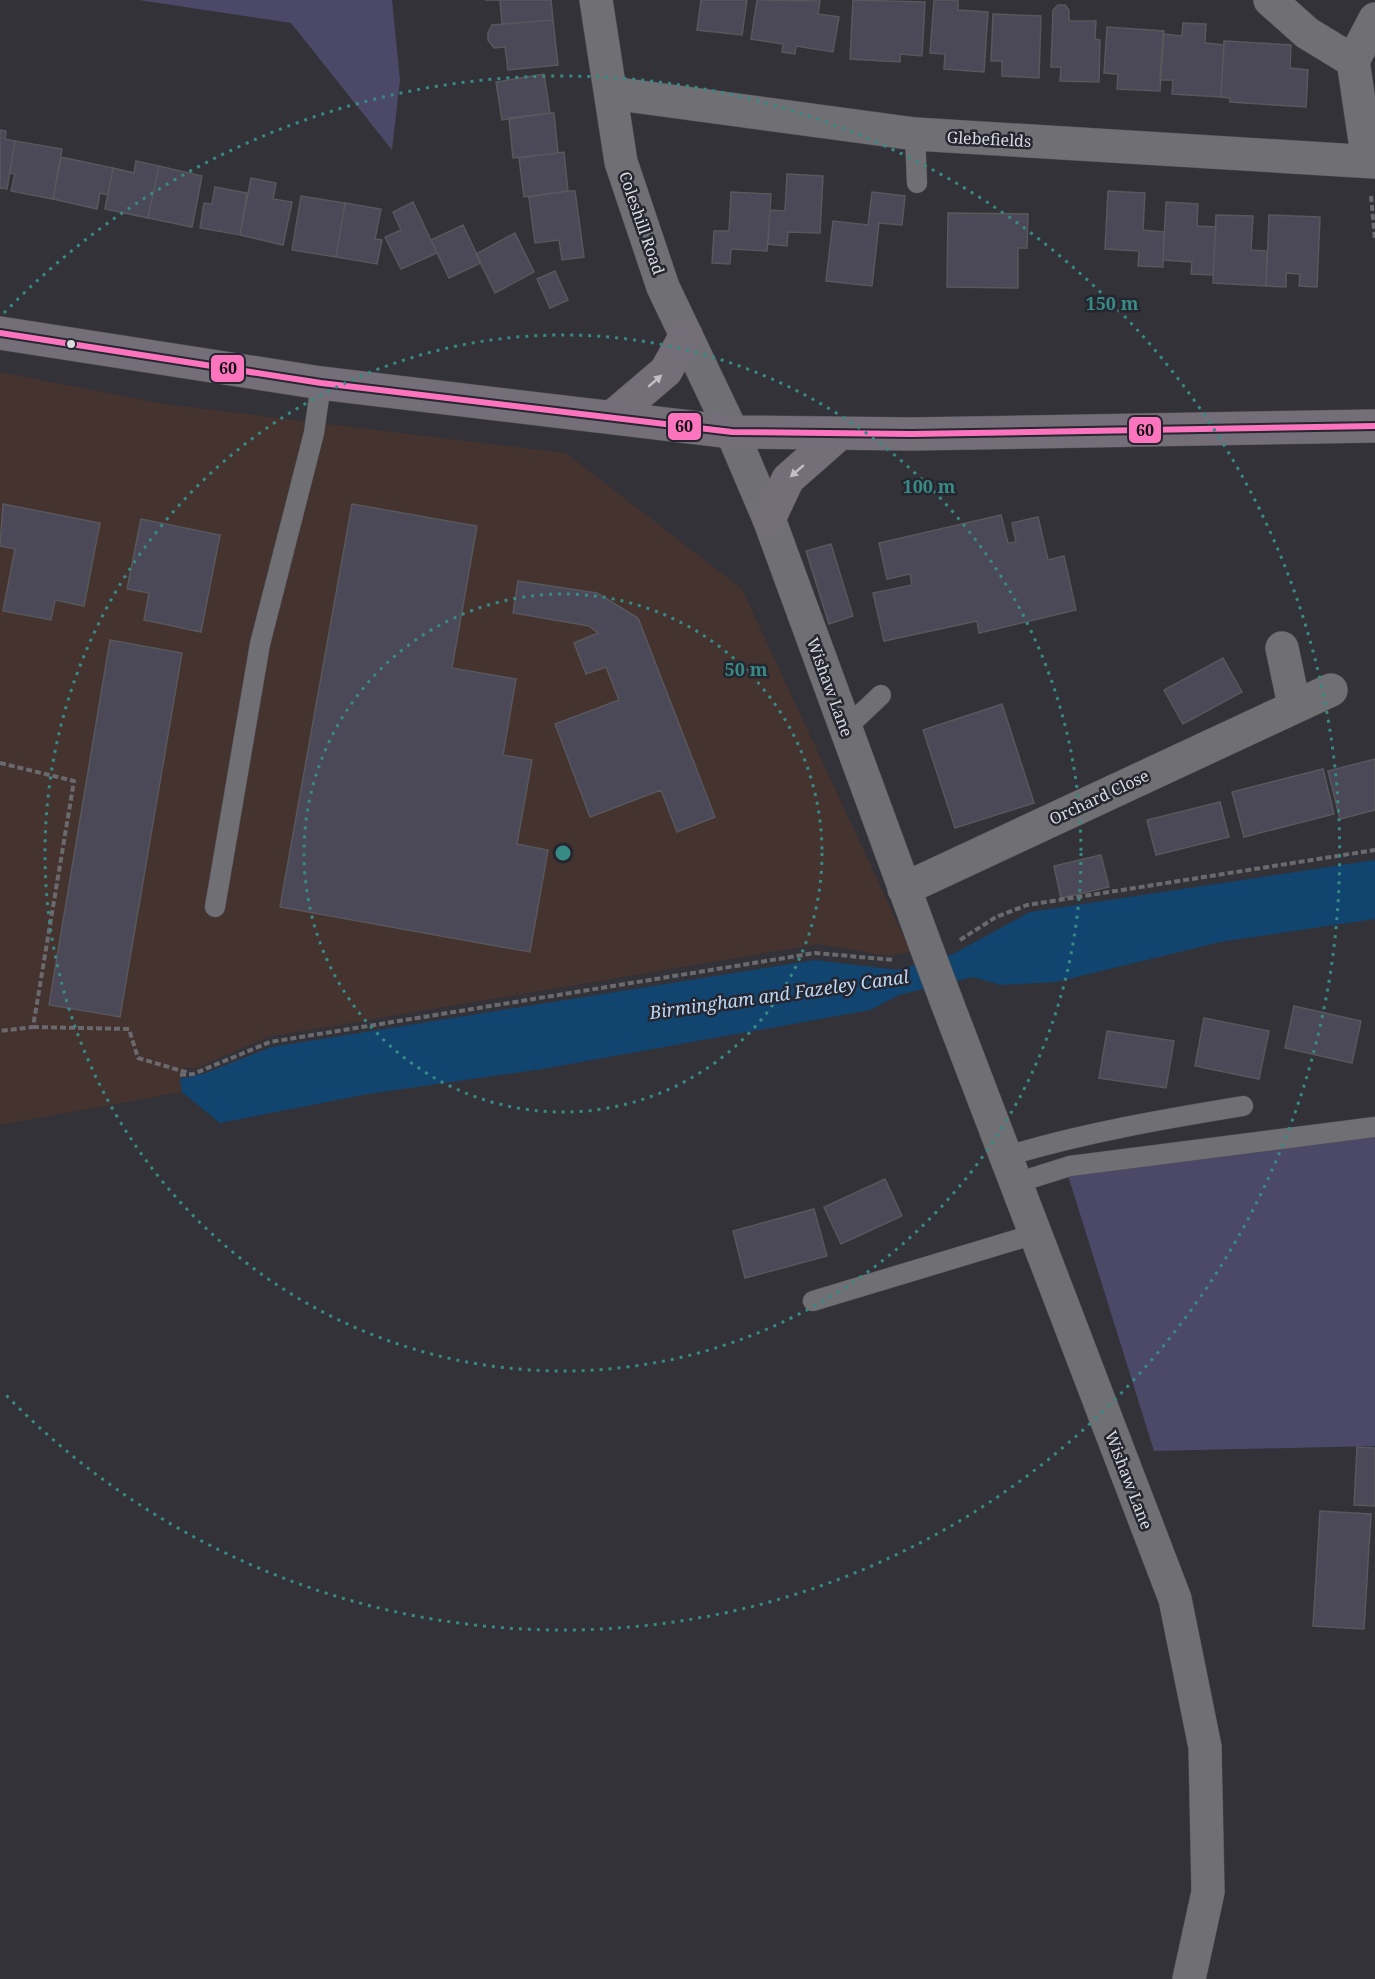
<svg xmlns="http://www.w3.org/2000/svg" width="1375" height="1979" font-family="'Noto Serif',serif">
	<rect width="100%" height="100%" fill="#323238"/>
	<path fill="#44332f" d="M0,372L165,404L566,453L742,589L911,952L887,956L818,944L268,1037L194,1069L184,1067L180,1075L182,1092L0,1125Z"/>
	<path fill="#4c4868" d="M139,0H392L400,80L392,150L291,23Z
		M1375,1117V1446L1154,1451L1066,1169Z"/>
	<path fill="#114570" d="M1375,860V919L1220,942L1056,982L1001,985L973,977L899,995L870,1010L542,1069L368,1094L220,1123L182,1092L180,1079L206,1073L272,1047L815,960L897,970L953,954L1030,912Z"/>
	<path fill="#4b4957" stroke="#57575c" stroke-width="1.5" d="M485,0H551L553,20L502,24L500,0Z
		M701,0H747L742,35L697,30Z
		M757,0L820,1L818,14L839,17L833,52L796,46L795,54L782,52L783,44L751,39Z
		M853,0L925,2L922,56L900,54V62L850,59Z
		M934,0H958V10L988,12L984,72L944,69L945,54L930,53Z
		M1058,5H1065L1069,10V21H1096L1095,39L1100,40L1099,82L1060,81L1061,67H1051L1053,10Z
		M993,14L1041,16L1039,78L1002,76V61H991Z
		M553,20L558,65L508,70L505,47L494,48L488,40V33L492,25Z
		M1183,23L1206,24L1205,43L1224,45L1221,97L1172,94L1173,80H1160L1163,34L1182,36Z
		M1107,27L1164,31L1160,91L1117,89L1118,74L1104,73Z
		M1224,41L1291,45L1290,68L1308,70L1306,107L1230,102V98L1221,97Z
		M544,74L550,113L502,120L496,82Z
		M550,113H554L558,153L513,158L509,118Z
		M0,130L6,131L5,139L15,141L7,189L0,188Z
		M15,141L62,149L53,199L11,191L15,174L10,173Z
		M564,152L568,191L524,197L519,158Z
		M61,157L113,168L108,195L100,193L97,209L53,199Z
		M136,161L159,166L148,218L105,209L113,168L134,173Z
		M159,166L202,176L192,227L148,218Z
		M787,174L823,176L820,233L788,232L787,246L768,244L770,210L785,211Z
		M251,178L276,183L273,199L292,202L283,245L240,235Z
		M215,187L247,193L240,235L200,228L204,203L212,204Z
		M568,191H575L584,257L562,260L559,240L535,243L529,197Z
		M1108,191L1145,193L1143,230L1164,232L1163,267L1138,266L1139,251L1105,249Z
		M731,192L771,194L767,251L731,249L730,264L712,263L714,231H729Z
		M872,192L905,196L902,225L879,223L872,286L826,281L833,221L868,225Z
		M301,196L345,203L336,257L292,250Z
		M413,202L437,253L401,269L385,237L401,230L393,212Z
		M1166,202L1198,204L1197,226L1216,227L1213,275L1191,274L1192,262L1163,260Z
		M345,203L381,209L375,239L382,240L377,264L336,257Z
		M948,213L1028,214L1027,248H1018V288L947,287Z
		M1216,215L1253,216L1251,250L1267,251L1266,286L1213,283Z
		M1269,215L1320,217L1317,287L1299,286L1300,274L1286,273V287L1266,286Z
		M463,225L481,263L449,278L431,240Z
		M515,233L534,272L495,293L476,254Z
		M555,271L568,300L550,308L537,279Z
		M3,504L100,523L84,606L55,600L51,620L3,611L15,549L0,546Z
		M352,504L477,526L452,668L516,679L503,755L532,760L517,844L548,850L530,952L280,907Z
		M1001,515L1008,543L1016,542L1012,523L1038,517L1048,560L1064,556L1076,610L979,633L977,621L884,641L873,593L912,585L910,574L887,579L879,543Z
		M141,519L220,535L201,632L144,620L149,593L127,589Z
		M831,544L853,616L829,624L806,551Z
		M518,581L597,593L638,618L715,817L677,832L661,790L590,817L555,724L619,700L606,667L586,674L574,643L598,633L589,626L513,613Z
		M110,640L182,653L120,1017L49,1005Z
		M1223,658L1242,692L1183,724L1164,690Z
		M1002,704L1034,803L955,828L923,730Z
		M1375,759V810L1340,819L1328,771Z
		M1323,769L1334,814L1244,837L1232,792Z
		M1220,802L1229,837L1156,855L1147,820Z
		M1101,855L1109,887L1061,898L1054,866Z
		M1294,1006L1361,1021L1352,1063L1285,1048Z
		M1204,1018L1269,1031L1259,1079L1195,1066Z
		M1107,1031L1174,1041L1166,1088L1099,1078Z
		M885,1179L902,1216L841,1244L824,1207Z
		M814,1209L827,1256L745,1278L733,1231Z
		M1357,1447L1375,1448V1506L1354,1505Z
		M1320,1511L1371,1514L1364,1629L1313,1626Z"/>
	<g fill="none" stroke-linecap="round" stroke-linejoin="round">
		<defs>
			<path id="lane" d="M915,134L917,183
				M845,729L881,695
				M215,907L260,644L314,433L321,383
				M1007,1156C1083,1133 1164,1119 1243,1106
				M1016,1183L1070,1166L1375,1127
				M813,1301L1035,1234"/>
			<path id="street" d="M596,0L621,162L663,287L732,432L769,519L925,944
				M1270,0L1307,33L1353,61L1375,19
				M1353,61L1368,161
				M611,93L915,134L1375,162
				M1282,648L1294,705
				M904,889L1331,690
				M946,1000L1175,1599L1205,1747L1208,1892L1189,1979"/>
			<path id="primary" d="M0,333L321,383L732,432L912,434L1375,426
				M612,417L666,371L686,335
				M769,519L788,479L839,434"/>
		</defs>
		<use href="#lane" stroke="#515056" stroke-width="21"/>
		<use href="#street" stroke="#515056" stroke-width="34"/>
		<use href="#primary" stroke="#515056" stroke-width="34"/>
		<path stroke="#6a6a6e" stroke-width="4" stroke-dasharray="6 3" stroke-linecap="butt" d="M1371,196L1375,240
			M0,763L74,781L33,1027L0,1031
			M960,940L996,917L1027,905L1375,850
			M33,1027L129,1029L138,1058L189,1073
			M180,1075L193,1074L270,1042L815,953L894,960"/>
		<use href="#lane" stroke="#6f6f74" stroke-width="20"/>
		<use href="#street" stroke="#6f6f74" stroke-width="33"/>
		<use href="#primary" stroke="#736e77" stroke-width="33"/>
		<defs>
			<path id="street-bridge" d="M925,944L946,1000"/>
		</defs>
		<use href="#street-bridge" stroke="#515056" stroke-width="34" stroke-linecap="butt"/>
		<use href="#street-bridge" stroke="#6f6f74" stroke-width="33"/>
		<defs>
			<path id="bus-1" d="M0,333L321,383L732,432L912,434L1375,426"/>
		</defs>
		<use href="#bus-1" stroke="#262630" stroke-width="10"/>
		<use href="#bus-1" stroke="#fc73be" stroke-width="6"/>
	</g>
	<defs><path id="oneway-solid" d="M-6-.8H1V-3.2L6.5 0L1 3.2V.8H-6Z" transform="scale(1.5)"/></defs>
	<g fill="#c1bfc6">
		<use href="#oneway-solid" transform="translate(655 381) rotate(-41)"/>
		<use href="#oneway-solid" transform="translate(797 471) rotate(139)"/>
	</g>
	<g fill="none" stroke="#388a85" stroke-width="3" stroke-dasharray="3 6">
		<circle cx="563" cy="853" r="259"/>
		<circle cx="563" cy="853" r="518"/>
		<path d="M4 313A777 777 0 1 1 4 1393"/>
	</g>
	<circle fill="#dbdae1" stroke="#262630" stroke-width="2" cx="71" cy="344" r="5"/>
	<g text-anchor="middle" stroke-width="5" stroke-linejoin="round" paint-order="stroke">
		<g font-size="16" fill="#dbdae1" stroke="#262630">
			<text transform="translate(989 139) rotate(3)" y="6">Glebefields</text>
			<text transform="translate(642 223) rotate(71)" y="6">Coleshill Road</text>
			<text transform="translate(830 687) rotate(70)" y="6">Wishaw Lane</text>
			<text transform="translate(1099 797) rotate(-25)" y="6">Orchard Close</text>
			<text transform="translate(1129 1480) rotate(69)" y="6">Wishaw Lane</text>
		</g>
		<g font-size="18" font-style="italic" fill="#b9d6f3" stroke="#262630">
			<text transform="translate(779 995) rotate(-8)" y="6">Birmingham and Fazeley Canal</text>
		</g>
	</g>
	<circle cx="563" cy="853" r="9" fill="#388a85" stroke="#262630" stroke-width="3"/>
	<g font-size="18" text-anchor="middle" font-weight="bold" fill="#388a85" stroke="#262630" stroke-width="5" stroke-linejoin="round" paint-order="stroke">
		<text x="1112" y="310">150 m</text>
		<text x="929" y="493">100 m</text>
		<text x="746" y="676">50 m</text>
	</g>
	<g stroke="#262630" stroke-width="2">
		<rect x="210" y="354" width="35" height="29" rx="6" fill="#fc73be"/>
		<rect x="667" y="412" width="35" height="29" rx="6" fill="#fc73be"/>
		<rect x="1128" y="416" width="34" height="28" rx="6" fill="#fc73be"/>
	</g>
	<g font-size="16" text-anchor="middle" font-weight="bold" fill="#111">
		<text x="228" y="374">60</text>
		<text x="684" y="432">60</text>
		<text x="1145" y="436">60</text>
	</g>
</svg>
